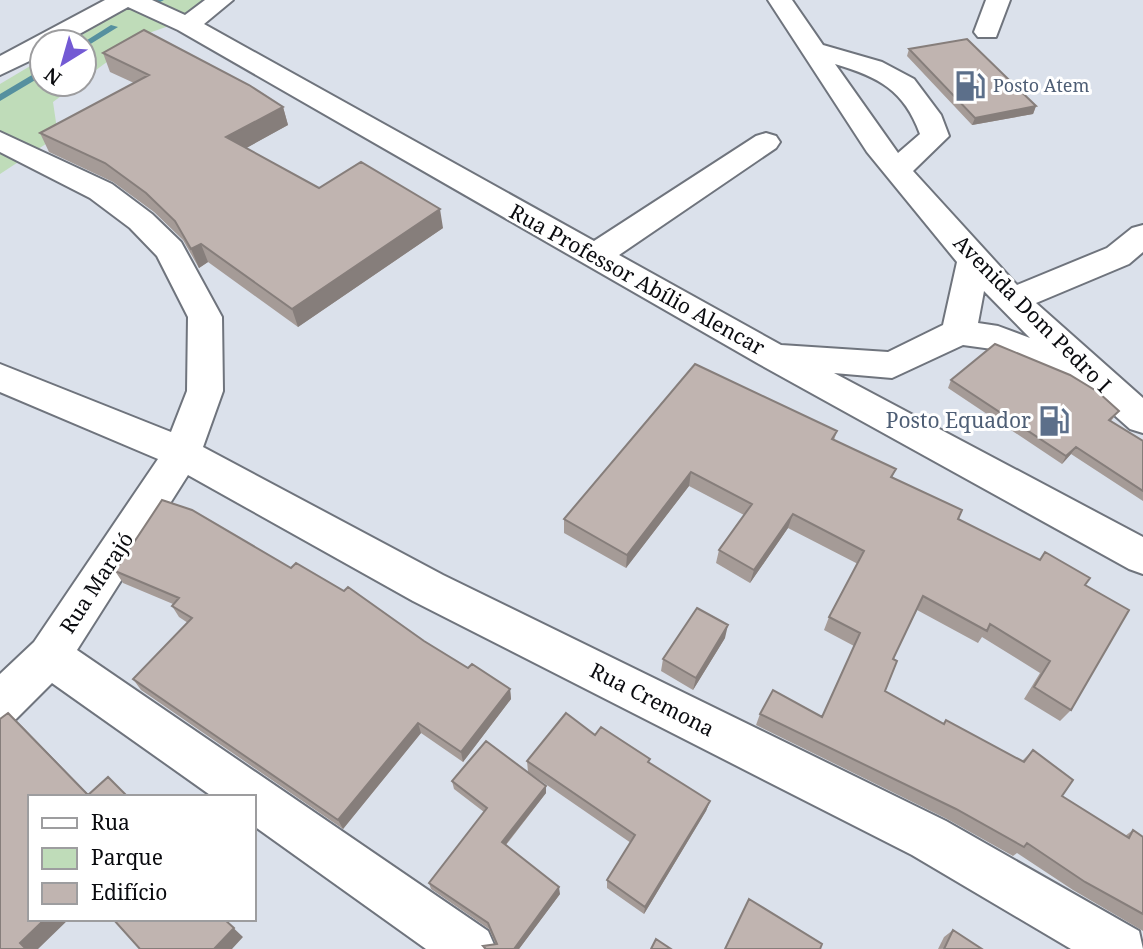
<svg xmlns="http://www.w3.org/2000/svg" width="1143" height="949" font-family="'Noto Serif',serif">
	<rect width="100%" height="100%" fill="#dbe1eb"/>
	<path fill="#bfdcb9" d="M141,0H216L192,18L143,35L84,79V42H70Z
		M42,59V84H77L53,102L58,136L0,174V84Z"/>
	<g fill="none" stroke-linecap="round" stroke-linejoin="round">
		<path fill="#56909f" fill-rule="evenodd" d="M155,0H164L158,3Z
			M111,25L118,27L84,48V42Z
			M42,69V76L0,101V94Z"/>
		<defs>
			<path id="minor" d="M105,0H152L185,15L205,0H233L204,24L594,241L756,136L766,133L776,136L780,142L776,148L619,255L781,345L888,352L943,325L957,262L867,152L768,0H792L823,45L882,62L914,79L941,115L949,136L913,171L1017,285L1107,248L1132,228L1143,225V252L1129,264L1036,303L1143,398V433L1130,429L1076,381L1058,379L992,349L963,345L892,378L834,373L1143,537V574L1129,569L759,364L178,30L128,7L65,42H42V55L0,75V56ZM835,64C879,77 904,90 920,134L898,153ZM984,291L1030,338L998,326L978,323Z
				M986,0H1010L996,37H978L974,32Z
				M0,132L112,184L152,214L181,242L222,317L223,391L203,447L443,575L946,821L1139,931L1143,949H1071L912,855L413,601L188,475L77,650L488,931L496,949H426L254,826V797H213L52,683L16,719L0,725V674L34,642L158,459L0,392V364L171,432L187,391L188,317L157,256L130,228L90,198L0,152Z"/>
		</defs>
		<use href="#minor" stroke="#6f747d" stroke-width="4"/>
		<use href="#minor" fill="#fff" fill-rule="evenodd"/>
	</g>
	<path fill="#a59b97" d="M909,49L1036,106L1033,114L972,125L907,56Z
		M103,53L283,107L288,125L246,148L319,188L443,228L298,327L208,262L199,268L183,240L154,212L113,182L49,152L40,133L134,83L110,72Z
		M695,364L837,431L834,440L896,469L892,478L958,519L1085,585L1071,710L1060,721L1024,699L1040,673L982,637L978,643L917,610L893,659L885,691L943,724L946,720L1022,761L1033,750L1062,796L1125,836L1133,830L1143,837V931L1073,890L1017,853L1013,856L947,819L756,725L760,714L822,717L854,646L824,630L829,617L858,564L788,528L750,583L716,563L719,550L744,515L689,486L626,568L564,533V519Z
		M951,380L1119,411L1111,421L1143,441V501L1071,454L1062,464L948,388Z
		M291,568L424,641L468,668L510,689L511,699L463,762L421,733L343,829L141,690L133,679L188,623L179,617L172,606L173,604L123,583L115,571Z
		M725,638L693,690L661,671L663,659Z
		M527,761L650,764L710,801L706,811L644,914L607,888V880L631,843L528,772Z
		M452,781L546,786V793L506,845L560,894L519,949H484L483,946L496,945L489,929L431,889L429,883L484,812L454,789Z
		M953,930L982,949H938L944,937Z"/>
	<path fill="#867e7b" d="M1036,106L1033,114L972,125L975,118Z
		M283,107L288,125L232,156L226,137Z
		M440,209L443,228L298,327L292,309Z
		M201,244L208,262L199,268L191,249Z
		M1076,447L1071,454L1062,464L1066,456Z
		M691,472L689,486L626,568L627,555Z
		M793,514L788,528L750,583L754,570Z
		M728,625L725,638L693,690L696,678Z
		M510,689L511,699L463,762L461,752Z
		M8,713L22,726L91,797H90Z
		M418,723L421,733L343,829L338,820Z
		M546,786V793L503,848L502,842Z
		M710,801L706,811L644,914L645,907Z
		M559,887L560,894L519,949H514Z
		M45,919H69L38,949H26L20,943Z
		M224,919L243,937L232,949H214Z"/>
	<path fill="#c0b4b0" stroke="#867e7b" stroke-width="2" d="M144,30L249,85L283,107L226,137L319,188L361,162L440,209L292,309L201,244L191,249L175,221L146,193L105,163L40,133L149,75L103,53Z
		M967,39L1036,106L975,118L909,49Z
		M995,344L1070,375L1098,392L1119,411L1109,420L1143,441V491L1076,447L1066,456L951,380Z
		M695,364L837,431L832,439L896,469L891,477L962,510L958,519L1040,560L1045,552L1090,578L1085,585L1129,610L1071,710L1034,687L1050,661L990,624L987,631L923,596L893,659L897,661L885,691L944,724L946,720L1024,762L1033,750L1073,780L1062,796L1129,838L1133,830L1143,837V914L1085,882L1027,843L1024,847L956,809L760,714L773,690L822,717L860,633L829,617L864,551L793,514L754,570L719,550L752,504L691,472L627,555L564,519Z
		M162,500L192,510L291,568L296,563L344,591L348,587L424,641L468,668L472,664L510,689L461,752L418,723L338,820L133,679L192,618L172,606L179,598L115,571Z
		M697,608L728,625L696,678L663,659Z
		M8,713L88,795L108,777L128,797H30V919H45L20,943L26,949H0V719Z
		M566,713L595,735L601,727L650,759L648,762L710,801L645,907L607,880L635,835L527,761Z
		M486,741L546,786L502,842L559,887L514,949H486L483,946L497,944L488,923L429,883L487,808L452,781Z
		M749,899L822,944L820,949H725Z
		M113,919H224L234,928L214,949H140Z
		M953,930L982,949H944Z
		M656,939L671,949H651Z"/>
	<defs>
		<symbol id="fuel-bare" viewBox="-9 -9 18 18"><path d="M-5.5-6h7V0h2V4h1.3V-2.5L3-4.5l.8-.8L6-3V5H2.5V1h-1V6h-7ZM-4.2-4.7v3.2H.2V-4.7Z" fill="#5c6f8a" stroke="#fff" stroke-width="2.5" paint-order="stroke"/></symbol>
	</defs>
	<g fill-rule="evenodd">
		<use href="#fuel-bare" x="948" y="64" width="44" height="44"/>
		<use href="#fuel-bare" x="1032" y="399" width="44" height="44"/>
	</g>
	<g text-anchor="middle" stroke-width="6" stroke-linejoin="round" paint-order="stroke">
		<g font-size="18" fill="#4e5e75" stroke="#fff" text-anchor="start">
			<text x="993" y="92">Posto Atem</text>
		</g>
		<g font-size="21" fill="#0a0b0f" stroke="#fff">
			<text transform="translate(637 280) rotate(29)" y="7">Rua Professor Abílio Alencar</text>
			<text transform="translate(1032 314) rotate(45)" y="7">Avenida Dom Pedro I</text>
			<text transform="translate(97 583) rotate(-57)" y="7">Rua Marajó</text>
			<text transform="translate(652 700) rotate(27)" y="7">Rua Cremona</text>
		</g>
		<g font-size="21" fill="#4e5e75" stroke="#fff" text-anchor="end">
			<text x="1031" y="428">Posto Equador</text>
		</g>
	</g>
	<rect x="28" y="795" width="228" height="126" fill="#ffffff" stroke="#9d9d9f" stroke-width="2"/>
	<rect x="42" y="818" width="35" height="10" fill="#ffffff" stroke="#9d9d9f" stroke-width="2"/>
	<text x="91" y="830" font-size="21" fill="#0a0b0f">Rua</text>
	<rect x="42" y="848" width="35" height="21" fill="#bfdcb9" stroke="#9d9d9f" stroke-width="2"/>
	<text x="91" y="865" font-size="21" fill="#0a0b0f">Parque</text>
	<rect x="42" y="883" width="35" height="21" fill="#c0b4b0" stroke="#9d9d9f" stroke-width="2"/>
	<text x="91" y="900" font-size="21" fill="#0a0b0f">Edifício</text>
	<g transform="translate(63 63) rotate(217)"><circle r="33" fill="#ffffff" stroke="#9d9d9f" stroke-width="2"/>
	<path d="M0-5L12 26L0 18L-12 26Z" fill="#735ad4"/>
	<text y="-10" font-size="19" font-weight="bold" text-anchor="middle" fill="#0a0b0f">N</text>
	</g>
</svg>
